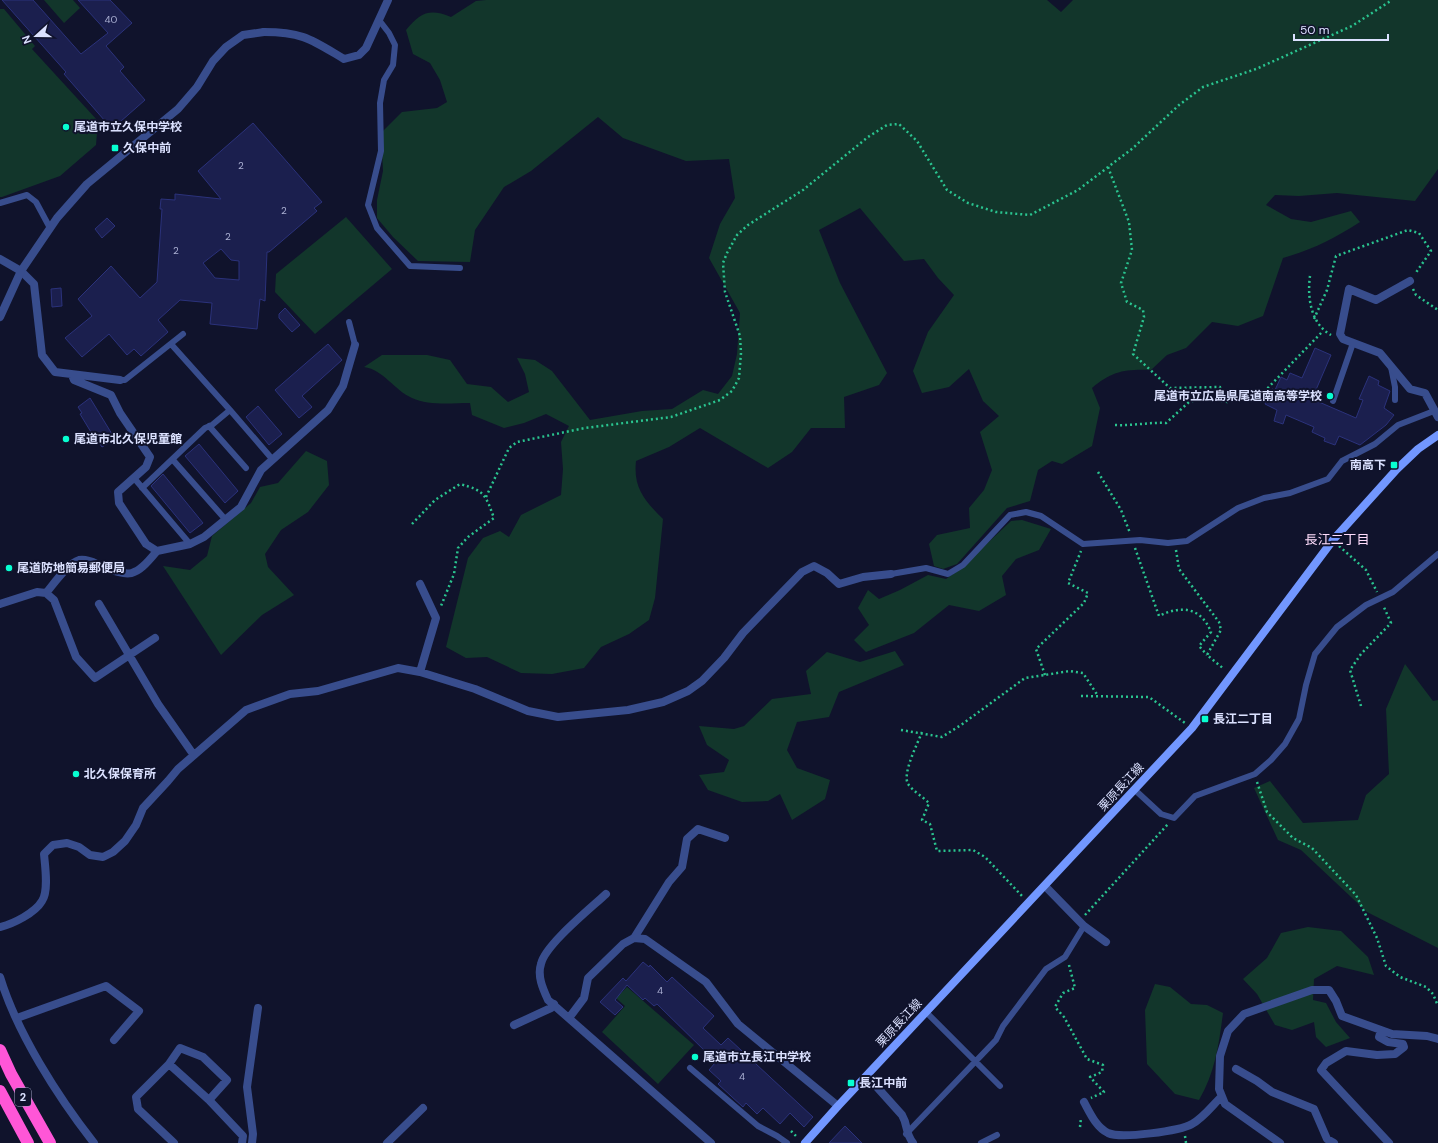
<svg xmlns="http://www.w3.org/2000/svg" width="1438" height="1143" font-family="'DM Sans','Noto Sans JP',sans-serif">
	<rect width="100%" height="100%" fill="#10132c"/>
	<path fill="#12362b" d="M44,0H73L80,8L64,23Z
		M486,0H1047L1061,12L1073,0H1438V169L1415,201L1337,193L1299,196L1275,195L1266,205L1291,219L1311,222L1351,211L1360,222C1333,239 1314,249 1283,258L1263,316L1238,326L1212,322L1186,348L1167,355L1151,370C1125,369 1112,371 1092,388L1100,408L1092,446L1062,464L1052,461L1038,470L1030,501L1007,508L957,564L943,569L934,566L929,544L937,535L970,528L969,508L984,490L992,470L980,432L999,416L983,401L969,369L949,387L922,393L913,371L928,332L954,295L938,278L924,259L904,261L860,208L819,230L840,283L887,373L879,385L844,397L845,428H811L792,452L768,468L700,428L669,447L636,461C633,488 645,501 663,519L655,598L649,620L629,634L601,647L584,668L552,674L521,673L487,657L466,658L446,647L468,558L483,538L500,531L509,537L521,515L561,495L563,469L561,442L569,426L546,414L524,423L504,428L472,415L470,403C452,403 429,406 412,398C394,390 384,370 364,367L382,355H427L450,360L467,384L491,387L508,402L529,392L525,374L517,358L535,360L552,371L590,420L642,411L672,409L703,390L718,394L732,376L737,354L740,313L709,258L720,224L735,198L729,159L686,161L623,138L598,117L531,171L504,187L475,230L470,262L418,261L393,237L377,218V200L383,171L381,133L402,112L437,108L447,102L440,80L430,63L413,54L406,30C420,13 429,8 451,17L476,1Z
		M0,9H4L35,46L32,49L98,121L96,145L60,176L2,197H0Z
		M346,217L392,269L315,334L275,292L276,274Z
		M306,451L327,461L329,485L308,512L281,530L265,554L268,567L294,595L262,615L221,655L163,566L190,570L207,556L212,536L251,503L260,487L278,483Z
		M1022,520L1051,529L1039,550L1016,559L1002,576L1006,595L979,611L949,605L914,633L866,652L854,640L869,625L858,608L868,590L879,599L900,590L928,575L946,579L960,569L1011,521Z
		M895,651L904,665L839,692L829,717L797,722L787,750L797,768L830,780L825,799L792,820L780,794L768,801L742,802L708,790L699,775L724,772L729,760L707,745L699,726L734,729L744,726L772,699L811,694L806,671L827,652L860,662Z
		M1405,664L1433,701L1438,700V948L1367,912L1301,850L1278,840L1254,788L1270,781L1303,823L1358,820L1366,795L1389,774L1386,709Z
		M1308,927L1341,931L1368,957L1374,975L1337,966L1314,979L1313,1000L1326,1003L1336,1022L1350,1038L1326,1047L1316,1037L1314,1022L1292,1030L1275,1025L1257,994L1243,979L1267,958L1281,933Z
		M1155,984L1170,987L1191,1004L1207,1005L1223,1013C1219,1044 1215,1073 1199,1100L1175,1094L1147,1064L1145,1010Z
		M627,987L694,1045L658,1084L602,1032L625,1006L616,998Z"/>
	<path fill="#1b1f4e" stroke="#2b327b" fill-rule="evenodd" d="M2,0H33L81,54L108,33L78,0H110L132,23L106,46L124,67L120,71L145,100L112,129L64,74L66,72Z
		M253,123L322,202L314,208L317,211L269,252H267L265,301L260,299L257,329L210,324L212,303L180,300L158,320L168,332L141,356L134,349L127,355L109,334L82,357L65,338L92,316L78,299L111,266L140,298L157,282L162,209H160L161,199L175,200V194L221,199L198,171ZM221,249L231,260L239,261V280L215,278L203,263Z
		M107,218L115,226L102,238L95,229Z
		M61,288L62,306L52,307L51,289Z
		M285,308L300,325L292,332L279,318V314Z
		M328,344L342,360L302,396L312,407L299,418L275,390Z
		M1315,348L1331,355L1312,399L1356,418L1363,400L1359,399L1369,376L1379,381L1378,385L1390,391L1384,408L1394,415L1386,425L1360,445L1339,436L1335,445L1324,441L1325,438L1312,432L1314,427L1286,415L1283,424L1274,421L1277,410L1265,404L1272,389L1275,390L1281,377L1287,380L1290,373L1302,378Z
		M90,398L115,439L102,447L98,441L97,442L80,414L82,413L78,407Z
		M258,406L282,434L269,445L246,417Z
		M199,444L238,491L225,503L185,456Z
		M163,474L203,523L190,533L151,486Z
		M643,962L649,967L650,965L667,982L672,977L714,1016L703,1028L721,1045L728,1038L813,1117L812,1118L804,1127L790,1113L780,1124L763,1108L757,1114L746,1103L743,1107L718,1084L721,1081L709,1070L715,1063L708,1057L709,1055L657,1004L654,1006L645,998L643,1000L627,985L615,1000L623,1007L615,1015L600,1002L623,978L626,981Z
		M845,1126L862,1143H829Z"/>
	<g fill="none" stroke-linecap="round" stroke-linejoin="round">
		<path stroke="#2ac48f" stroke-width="2.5" stroke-dasharray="2 3" stroke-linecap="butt" d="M1108,167L1129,222L1132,250L1121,283L1127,302L1143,310L1144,317L1133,354L1170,388L1220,387L1221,401
			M1310,276C1307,298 1311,324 1331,335
			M1413,289L1416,295L1438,310
			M1314,319L1327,290L1336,256L1408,230L1419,233L1431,251L1415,274
			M1115,425C1133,426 1149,422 1166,423L1189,402L1204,398L1228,402L1254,397L1262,394L1323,331
			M1098,472L1121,510L1130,533
			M486,497L509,448L517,442L585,428L671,417L720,400L732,391L739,378L741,353L740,336L725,292L723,263L727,253L737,235L748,225L803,190L868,137L887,125L899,124L917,141L947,190L968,203L996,212L1030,215L1078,190L1133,148L1179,105L1203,87L1256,69L1352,26L1392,0
			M412,524L435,500L460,484C485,491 485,494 494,518L468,537L458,548L454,574L441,606
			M1339,546L1366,570L1377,592
			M1135,548L1159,616C1181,605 1201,607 1211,632L1199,646L1207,655
			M1176,550L1179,569L1219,622L1221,630L1207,655L1224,669
			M1045,675L1036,649L1084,603L1088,593L1068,583L1081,551
			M1081,696L1149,697L1185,723
			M1361,706L1350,670L1361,654L1391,623L1383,605
			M901,730L942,737L961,725L1025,678L1070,671L1083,673L1098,696
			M922,732C918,743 902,773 908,784C913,791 923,797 929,803L922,820L930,824L937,851L973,850L985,857L1022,896
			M1257,782L1267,812L1293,838L1312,848L1356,895L1377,938L1386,966L1400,977L1426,987L1433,994L1438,1006
			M1085,915L1168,824
			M1069,965L1075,988L1063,993L1055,1007L1064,1017L1087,1059L1103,1065L1102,1072L1090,1077L1104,1092L1091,1098
			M1080,1127L1081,1118
			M791,1131L798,1138
			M1185,1136L1186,1143"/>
		<path stroke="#384d8d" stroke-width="6" d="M379,20L389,33L395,45L393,65L384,80L380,103L381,151L368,205L377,228L410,266L460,268
			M0,203L27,195L36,202L50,228
			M349,322L355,345
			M171,344L230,410
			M1391,367L1395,387V400
			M120,380H125L183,334
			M1333,401L1353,343
			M209,426L246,468
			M173,460L225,519
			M134,478L190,544
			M142,488L205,428L212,425L230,410L273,460
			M891,574L926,568L948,574L963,565L1010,515L1026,512L1041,516L1083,544L1140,540L1168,543L1187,541L1238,508L1264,498L1290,493L1328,479L1342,461L1375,444L1398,425L1434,411
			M1135,790L1161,814L1174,818L1195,796L1255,774L1271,760L1285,744L1299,719L1306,685L1315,654L1337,627L1366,605L1393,592L1438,554
			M926,1012L1000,1086
			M690,1068L758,1126L777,1136L787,1143
			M906,1134L996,1040L1003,1026L1046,969L1065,957L1084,926
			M981,1143L997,1135"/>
		<path stroke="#384d8d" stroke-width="8" d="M264,32C303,32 312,40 344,59L359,55L366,48L388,0
			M0,259L21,271L34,284L42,355L55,372L120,380
			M1410,281L1376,300L1349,289L1340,334L1343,339L1380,353L1410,389L1425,393L1438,417
			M72,375L74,380L111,395L120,413L150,457L146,467L118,492L119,503L146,544L157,551L190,544L204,537L241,507L261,470L328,410L343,386L355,345
			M420,584L436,618L420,672
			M46,593C53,585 68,563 79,560C85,559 91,561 97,564C130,577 133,580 157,551
			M0,604L37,592L46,593L54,600L76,657L95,678L155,638
			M99,604L158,704L193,754
			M1045,886L1084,926L1106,942
			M606,894C591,908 545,945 541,964C537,976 543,989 548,1000L711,1143
			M0,927C13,924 35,913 42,901C49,891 45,866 44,854L53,845L67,843L79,847L90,855L103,857L113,852L125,841L136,825L143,808L168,781L178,769L246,710L290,694L318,691L398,668L420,672L475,689L528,711L558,717L628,710L663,702L688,691L702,681L724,658L743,633L802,572L814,566L827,573L839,584L863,577L891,574
			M634,938L669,882L682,867L687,839L698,829L725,838
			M17,1018L106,986L139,1011L114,1040
			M569,1018L584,998L588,978L623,944L634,938L645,939L706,982L738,1024L838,1106
			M514,1025L551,1008L554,1004
			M1381,1030L1379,1037L1388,1042L1403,1044L1404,1047L1395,1054L1377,1055L1346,1051L1326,1063L1321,1070L1389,1143
			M169,1064L209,1100L243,1136L242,1143
			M1236,1069L1257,1081L1272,1092L1314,1109L1327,1139L1334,1143
			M867,1076L902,1115C909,1127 904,1131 913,1143
			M1084,1102C1090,1113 1096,1127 1108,1133C1121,1139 1180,1131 1192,1124C1203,1118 1212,1106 1221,1097
			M174,1143L138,1109L136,1097L169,1064L180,1048L203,1057L227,1080L209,1100
			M252,1143L253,1134L247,1087L258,1008
			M387,1143L423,1108
			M1280,1143L1225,1104L1219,1089L1220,1056L1228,1031L1244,1014L1312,990H1329L1336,1001L1342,1016L1392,1034L1427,1036L1438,1039"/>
		<path stroke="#384d8d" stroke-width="8" d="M0,317L21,271L57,218L87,184L178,109L197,87L213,61L226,47L243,35L264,32
			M0,977C17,1033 58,1097 94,1143"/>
		<path stroke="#7297ff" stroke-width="8" d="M805,1143L838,1106L1192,728L1333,540L1397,469L1418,449L1438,435"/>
		<path stroke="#ff56d7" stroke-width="12" d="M0,1050L11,1074L50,1143
			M0,1091L28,1143"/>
	</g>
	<g fill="#07ffd1" stroke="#10132c" stroke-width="1.5">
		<circle cx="66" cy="127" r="4"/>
		<rect x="111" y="144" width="8" height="8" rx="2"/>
		<circle cx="1330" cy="396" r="4"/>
		<circle cx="66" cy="439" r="4"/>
		<rect x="1390" y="461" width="8" height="8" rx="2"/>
		<circle cx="9" cy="568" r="4"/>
		<rect x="1201" y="715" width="8" height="8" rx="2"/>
		<circle cx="76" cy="774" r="4"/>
		<circle cx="695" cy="1057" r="4"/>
		<rect x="847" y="1079" width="8" height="8" rx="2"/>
	</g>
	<g text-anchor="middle" stroke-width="4" stroke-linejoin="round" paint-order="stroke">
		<g font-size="10" fill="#abb0d3">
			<text x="111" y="23">40</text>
			<text x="241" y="169">2</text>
			<text x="284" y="214">2</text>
			<text x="228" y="240">2</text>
			<text x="176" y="254">2</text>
			<text x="660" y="994">4</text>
			<text x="742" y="1080">4</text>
		</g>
		<rect fill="#10132c" stroke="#9ea3c0" stroke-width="1" x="15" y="1088" width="16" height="18" rx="3"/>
		<g font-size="11" font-weight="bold" fill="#dbe1ff">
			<text x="23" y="1101">2</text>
		</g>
		<g font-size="12" font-weight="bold" fill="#dbe1ff" stroke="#10132c" text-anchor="start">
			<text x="74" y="131">尾道市立久保中学校</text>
			<text x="123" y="152">久保中前</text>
			<text x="1322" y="400" text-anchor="end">尾道市立広島県尾道南高等学校</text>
			<text x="74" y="443">尾道市北久保児童館</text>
			<text x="1386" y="469" text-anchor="end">南高下</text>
			<text x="17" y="572">尾道防地簡易郵便局</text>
			<text x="1213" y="723">長江二丁目</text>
			<text x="84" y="778">北久保保育所</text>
			<text x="703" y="1061">尾道市立長江中学校</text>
			<text x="859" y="1087">長江中前</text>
		</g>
		<g font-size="12" fill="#dbe1ff" stroke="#10132c">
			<text transform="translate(1121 787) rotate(-47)" y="4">栗原長江線</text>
			<text transform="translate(899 1023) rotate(-47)" y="4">栗原長江線</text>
		</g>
		<g font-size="13" fill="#ffddfc" stroke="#10132c">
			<text x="1337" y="544">長江二丁目</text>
		</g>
	</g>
	<g transform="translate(36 36) rotate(249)" stroke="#10132c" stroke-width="3" paint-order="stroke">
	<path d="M0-3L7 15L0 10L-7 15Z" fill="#dbe1ff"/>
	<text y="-6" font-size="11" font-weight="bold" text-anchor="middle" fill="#dbe1ff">N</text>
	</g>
	<path d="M1294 34v6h94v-6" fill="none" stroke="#dbe1ff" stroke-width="2"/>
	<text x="1300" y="34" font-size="12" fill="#dbe1ff" stroke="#10132c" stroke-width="3" paint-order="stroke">50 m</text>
</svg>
